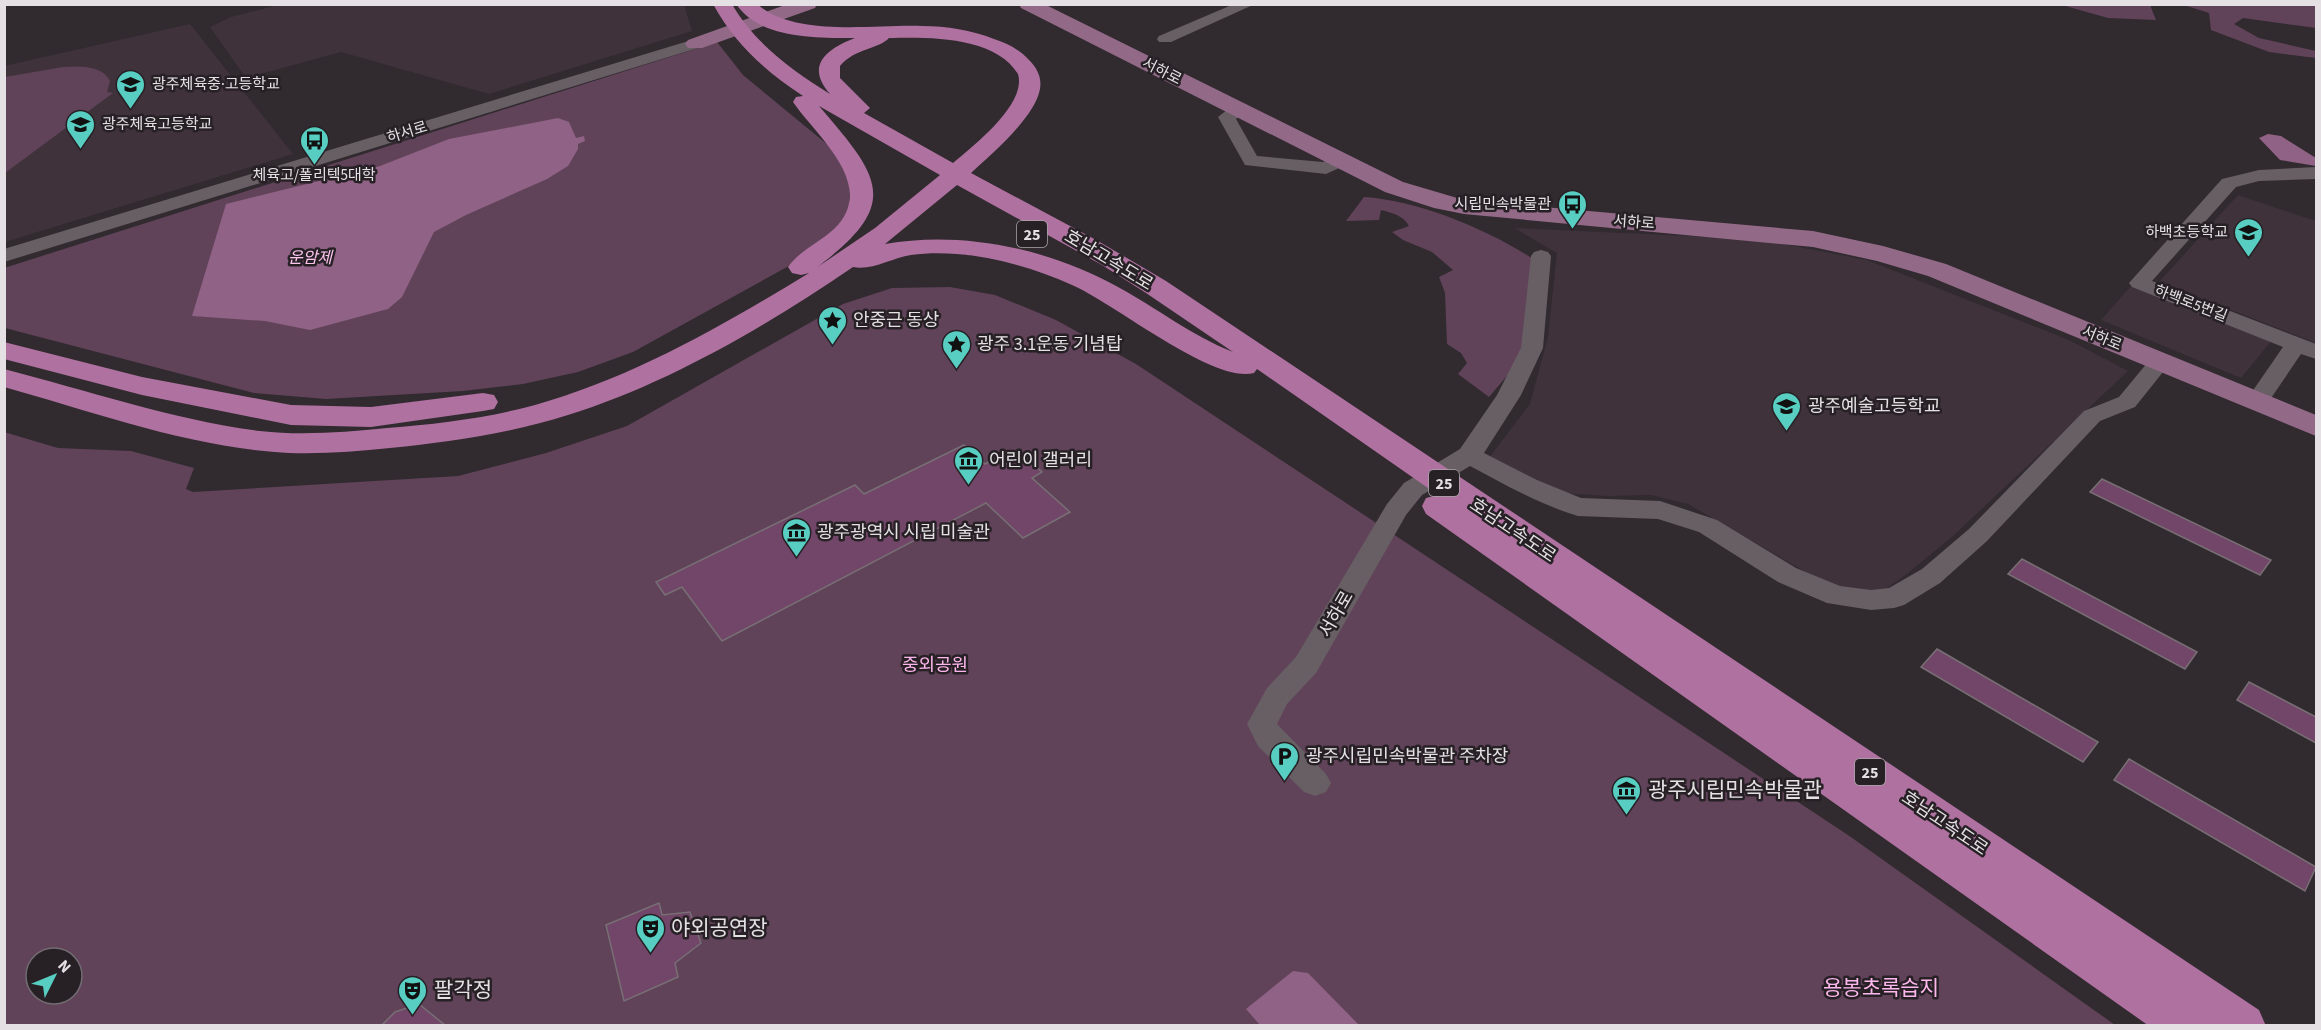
<svg xmlns="http://www.w3.org/2000/svg" width="2321" height="1030" font-family="'Source Sans 3','Noto Sans KR',sans-serif">
	<rect width="100%" height="100%" fill="#312a2f"/>
	<path fill="#3f323b" d="M684,4L692,31L489,94L341,52L246,78L210,27L231,17L278,5Z
		M190,24L293,154L5,242L4,66Z
		M2238,195L2316,221V343L2159,282Z
		M1514,228L1734,238L1778,243L1867,260L2069,340L2128,371L1953,536L1908,573L1887,588L1868,591L1837,586L1811,575L1688,504L1651,495L1608,496L1560,493L1488,459L1530,404L1548,337L1557,253Z
		M2132,285L2273,339L2241,378L2101,320Z"/>
	<path fill="#604359" fill-rule="evenodd" d="M2062,5H2150L2156,20L2108,18Z
		M2184,5H2316V28L2243,18L2234,24L2259,38L2316,51V58L2269,52L2211,30L2209,13Z
		M717,42L743,75L828,145L850,175L849,208L834,233L796,262L633,352L578,372L523,384L463,391L326,399L254,393L5,328L4,268Z
		M63,67C79,66 102,65 110,81L107,92L113,93L5,173V77Z
		M1364,197C1418,200 1492,231 1536,261L1526,347L1512,370L1489,397L1458,374L1467,363L1461,353L1447,344L1445,293L1439,277L1453,270L1432,252L1403,240L1392,232L1409,226C1403,215 1392,213 1381,210L1379,220L1346,221Z
		M950,287L995,295L1056,320L1136,364L1848,835L2115,1025H5L4,432L58,448L131,451L194,468L186,489L193,492L458,476L546,453L627,426L843,304L892,288ZM36,958H72V994H36Z"/>
	<path fill="#906285" d="M558,118L569,122L576,138L584,136L585,141L578,144V149L568,166L547,179L466,215L434,232L402,297L388,309L310,330L265,321L192,316L226,204L380,166L449,139Z
		M2268,134L2281,136L2316,158V166L2280,160L2259,138Z
		M1293,971L1308,973L1359,1025H1260L1246,1009Z"/>
	<path fill="#724668" stroke="#776f74" stroke-width="1.5" d="M964,445L985,464L998,457L1006,464L1023,455L1042,472L1032,478L1070,512L1023,538L986,503L722,641L682,587L665,595L656,582L855,485L864,494Z
		M2102,479L2271,560L2260,575L2090,492Z
		M2022,559L2197,652L2185,669L2008,574Z
		M1937,649L2098,742L2083,762L1921,667Z
		M2249,682L2316,717V743L2237,700Z
		M2129,759L2316,867L2305,891L2114,780Z
		M659,903L662,915L690,912L701,943L675,963L678,977L624,1001L606,925Z
		M419,1004L446,1026H381L395,1012Z"/>
	<g fill="none" stroke-linecap="round" stroke-linejoin="round">
		<path fill="#675f64" fill-rule="evenodd" d="M1234,4H1255L1171,42H1159L1157,39L1159,36Z
			M695,39L701,41L703,44L701,47L4,262V249Z
			M1238,105L1244,106L1247,110L1236,119L1257,156L1323,162L1342,155L1348,156L1351,160L1348,164L1326,174L1245,165L1218,117L1232,106Z
			M2316,167V179L2259,181L2236,187L2152,281L2316,344V359L2301,354L2265,407L2257,409L2249,407L2245,402L2283,347L2132,287L2129,283L2222,179L2259,170Z
			M1541,250L1548,252L1551,256L1543,348L1521,395L1484,453L1537,480L1581,498L1660,501L1717,520L1796,568L1840,586L1871,590L1889,588L1922,569L1969,529L2084,411L2119,397L2152,357L2160,355L2168,357L2171,362L2135,407L2100,421L1987,541L1940,583L1904,605L1894,608L1871,610L1827,603L1778,582L1699,532L1658,519L1578,516C1540,505 1504,484 1470,466L1422,495L1406,515L1316,673L1287,704L1277,724L1326,774L1331,783L1326,792L1315,796L1304,792L1258,746L1247,724L1267,688L1296,657L1387,504L1404,483L1460,449L1497,395L1521,348L1531,256L1534,252Z"/>
		<path fill="#926a88" fill-rule="evenodd" d="M788,4H817L815,8L702,48H688L685,44L688,40Z
			M1019,4H1044L1403,182L1464,200L1813,231L1883,246L1946,264L2316,415V436L1928,276L1877,261L1813,247L1464,214L1434,208L1385,192L1021,8Z"/>
		<path fill="#af71a0" fill-rule="evenodd" d="M713,4H732C755,44 792,70 830,94C805,66 826,49 855,38C816,38 760,39 736,4H757C795,38 875,24 922,26C947,26 971,30 994,39C1007,43 1020,50 1029,60C1037,68 1042,77 1040,89C1035,117 992,154 971,173L1098,241L1166,281L2259,1010L2266,1026H2149L1426,514L1422,506L1426,498L1438,495L1257,369L1254,373C1213,384 1114,303 1072,285C1024,263 963,248 911,255C892,258 871,271 853,267C768,325 668,384 568,415C511,433 451,442 390,448C348,452 306,456 264,451C175,442 90,411 4,387V369C90,391 173,420 260,431C303,436 345,432 387,428C437,424 487,418 535,405C632,378 724,325 809,273L801,275L792,273L788,267C799,251 820,242 834,229C879,185 816,136 793,102L796,97L803,96C765,71 735,44 713,4ZM889,38C928,37 995,36 1018,74C1027,104 974,145 953,163L864,113L870,108L840,78V66C855,48 879,49 889,38ZM819,106L940,175L875,228L816,268C902,204 881,178 819,106ZM957,185L1102,265L1146,293L1233,352C1192,336 1157,308 1118,287C1050,249 962,230 885,244Z
			M4,342L142,377L291,405L371,407L483,393L494,395L498,402L494,409L483,411L371,427L291,425L142,395L4,359Z"/>
	</g>
	<defs>
		<symbol id="school-pin" viewBox="-11 -11 22 30"><path d="M0 17L-7.5 6A9.5 9.5 0 1 1 7.5 6Z" fill="#57cec1" stroke="#272126"/><path d="M0-5L7-2L0 1L-7-2ZM-4 1L0 2.5L4 1V4Q0 6-4 4Z" fill="#111"/></symbol>
		<symbol id="bus-pin" viewBox="-11 -11 22 30"><path d="M0 17L-7.5 6A9.5 9.5 0 1 1 7.5 6Z" fill="#57cec1" stroke="#272126"/><path d="M-5-6H5V4H4V6H2V4H-2V6H-4V4H-5ZM-3.5-4V0h7V-4ZM-3.5 1.2v1.5H-2V1.2ZM2 1.2v1.5H3.5V1.2Z" fill="#111"/></symbol>
		<symbol id="sight-pin" viewBox="-11 -11 22 30"><path d="M0 17L-7.5 6A9.5 9.5 0 1 1 7.5 6Z" fill="#57cec1" stroke="#272126"/><path d="M0-6L1.8-2.2L6-1.7L2.9 1.2L3.7 5.4L0 3.3L-3.7 5.4L-2.9 1.2L-6-1.7L-1.8-2.2Z" fill="#111"/></symbol>
		<symbol id="museum-pin" viewBox="-11 -11 22 30"><path d="M0 17L-7.5 6A9.5 9.5 0 1 1 7.5 6Z" fill="#57cec1" stroke="#272126"/><path d="M0-6L6-3V-2H-6V-3ZM-5-1h2V3h-2ZM-1-1h2V3h-2ZM3-1h2V3H3ZM-6 4H6V6H-6Z" fill="#111"/></symbol>
		<symbol id="parking-pin" viewBox="-11 -11 22 30"><path d="M0 17L-7.5 6A9.5 9.5 0 1 1 7.5 6Z" fill="#57cec1" stroke="#272126"/><path d="M-3.5-5.5H1a3.5 3.5 0 0 1 0 7H-1V5.5H-3.5ZM-1-3.4V-.6H.8a1.4 1.4 0 0 0 0-2.8Z" fill="#111"/></symbol>
		<symbol id="theatre-pin" viewBox="-11 -11 22 30"><path d="M0 17L-7.5 6A9.5 9.5 0 1 1 7.5 6Z" fill="#57cec1" stroke="#272126"/><path d="M-5-5.5Q0-4 5-5.5V0Q5 5 0 6Q-5 5-5 0ZM-3.3-2.5H-1v1.5H-3.3ZM1-2.5H3.3v1.5H1ZM-2.8 1Q0 5.5 2.8 1Z" fill="#111"/></symbol>
	</defs>
	<g fill-rule="evenodd">
		<use href="#school-pin" x="114" y="68" width="33" height="45"/>
		<use href="#school-pin" x="64" y="108" width="33" height="45"/>
		<use href="#bus-pin" x="298" y="124" width="33" height="45"/>
		<use href="#bus-pin" x="1556" y="188" width="33" height="45"/>
		<use href="#school-pin" x="2232" y="216" width="33" height="45"/>
		<use href="#sight-pin" x="816" y="304" width="33" height="45"/>
		<use href="#sight-pin" x="940" y="328" width="33" height="45"/>
		<use href="#school-pin" x="1770" y="390" width="33" height="45"/>
		<use href="#museum-pin" x="952" y="444" width="33" height="45"/>
		<use href="#museum-pin" x="780" y="516" width="33" height="45"/>
		<use href="#parking-pin" x="1268" y="740" width="33" height="45"/>
		<use href="#museum-pin" x="1610" y="774" width="33" height="45"/>
		<use href="#theatre-pin" x="634" y="912" width="33" height="45"/>
		<use href="#theatre-pin" x="396" y="974" width="33" height="45"/>
	</g>
	<g text-anchor="middle" stroke-width="5" stroke-linejoin="round" paint-order="stroke">
		<g font-size="15" fill="#e4e0e3" stroke="#272126">
			<text transform="translate(1162 71) rotate(27)" y="5">서하로</text>
			<text transform="translate(407 132) rotate(-17)" y="5">하서로</text>
			<text transform="translate(1634 222) rotate(4)" y="5">서하로</text>
			<text transform="translate(2191 303) rotate(21)" y="5">하백로5번길</text>
			<text transform="translate(2102 338) rotate(22)" y="5">서하로</text>
		</g>
		<g font-size="15" fill="#e4e0e3" stroke="#272126" text-anchor="start">
			<text x="152" y="89">광주체육중·고등학교</text>
			<text x="102" y="129">광주체육고등학교</text>
			<text x="314" y="180" text-anchor="middle">체육고/폴리텍5대학</text>
			<text x="1551" y="209" text-anchor="end">시립민속박물관</text>
			<text x="2228" y="237" text-anchor="end">하백초등학교</text>
		</g>
		<g fill="#272126" stroke="#aba7aa" stroke-width="1.5">
			<rect x="1017" y="221" width="30" height="26" rx="4.5"/>
			<rect x="1429" y="470" width="30" height="26" rx="4.5"/>
			<rect x="1855" y="759" width="30" height="26" rx="4.5"/>
		</g>
		<g font-size="16" font-weight="bold" fill="#e4e0e3">
			<text x="1032" y="240">25</text>
			<text x="1444" y="489">25</text>
			<text x="1870" y="778">25</text>
		</g>
		<g font-size="16" font-style="italic" fill="#fdc4ee" stroke="#272126">
			<text x="310" y="263">운암제</text>
		</g>
		<g font-size="18" fill="#e4e0e3" stroke="#272126">
			<text transform="translate(1109 260) rotate(31)" y="6">호남고속도로</text>
			<text transform="translate(1513 530) rotate(34)" y="6">호남고속도로</text>
			<text transform="translate(1336 614) rotate(-60)" y="6">서하로</text>
			<text transform="translate(1945 823) rotate(34)" y="6">호남고속도로</text>
		</g>
		<g font-size="18" fill="#e4e0e3" stroke="#272126" text-anchor="start">
			<text x="853" y="326">안중근 동상</text>
			<text x="977" y="350">광주 3.1운동 기념탑</text>
			<text x="1808" y="412">광주예술고등학교</text>
			<text x="989" y="466">어린이 갤러리</text>
			<text x="817" y="538">광주광역시 시립 미술관</text>
			<text x="1306" y="762">광주시립민속박물관 주차장</text>
		</g>
		<g font-size="18" fill="#feb7ed" stroke="#272126">
			<text x="935" y="671">중외공원</text>
		</g>
		<g font-size="21" fill="#e4e0e3" stroke="#272126" text-anchor="start">
			<text x="1648" y="797">광주시립민속박물관</text>
			<text x="671" y="935">야외공연장</text>
			<text x="434" y="997">팔각정</text>
		</g>
		<g font-size="21" fill="#feb7ed" stroke="#272126">
			<text x="1881" y="995">용봉초록습지</text>
		</g>
	</g>
	<rect width="2321" height="1030" fill="none" stroke="#e4e0e3" stroke-width="12"/>
	<g transform="translate(54 976) rotate(47)"><circle r="28" fill="#272126" stroke="#736d72" stroke-width="1.5"/>
	<path d="M0-4.5L10 22L0 15L-10 22Z" fill="#57cec1"/>
	<text y="-9" font-size="16" font-weight="bold" text-anchor="middle" fill="#e4e0e3">N</text>
	</g>
</svg>
